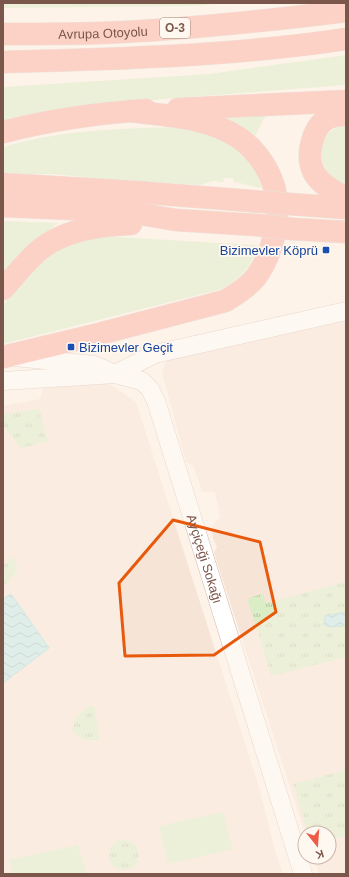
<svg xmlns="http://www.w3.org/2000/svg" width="349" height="877" font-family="Arial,sans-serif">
	<defs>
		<pattern id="park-tufts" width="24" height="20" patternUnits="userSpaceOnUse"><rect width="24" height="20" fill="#daedc5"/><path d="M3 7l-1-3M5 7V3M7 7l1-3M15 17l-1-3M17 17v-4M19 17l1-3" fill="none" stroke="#b6c3a2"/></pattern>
		<pattern id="water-waves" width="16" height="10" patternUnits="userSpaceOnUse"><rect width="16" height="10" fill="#bbe8e9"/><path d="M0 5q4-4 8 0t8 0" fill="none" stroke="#9dbfbf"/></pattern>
	</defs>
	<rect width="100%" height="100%" fill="#fef3e9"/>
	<path fill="#f6e4d6" d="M346,316V874H319L313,857H329V833H305L214,553L217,547L213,538L211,527L220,517L215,492H202L194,467L186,462L162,372L168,355Z
		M102,379L136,402L259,787L274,847L283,874H3V406L40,399L44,385Z"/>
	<path fill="#daedc5" d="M3,3H220L197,6L3,8Z
		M346,55V85L163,99L10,118L3,121V87L209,74Z
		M269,114L263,120L254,138L221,117Z
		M341,126H346V183C342,182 337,181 334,179C320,169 317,148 328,134C331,130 337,128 341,126Z
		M190,127L208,132L241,152L255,170L262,188C252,187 243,183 234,182L233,178H223L224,182L213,181L200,185L127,181L51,174L3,175V147C64,129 127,128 190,127Z
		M3,221L58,223L22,251L3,272Z
		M100,236L258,245C251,268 242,277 222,289L3,344V305L41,263L64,246Z
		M223,812L233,849L168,864L159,826Z
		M78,845L87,874H13L9,860Z"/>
	<path fill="url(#park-tufts)" d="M39,409L48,441L21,448L4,427L3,414Z
		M14,557L18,569L7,584H3V565Z
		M346,582V657L271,676L248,601L251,597L263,594L265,603Z
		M92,705L95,708L99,740H85L72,732C76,715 77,713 92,705Z
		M346,770V836L329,840V833H308L293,784Z
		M109 855a15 15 0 1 1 30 0a15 15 0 1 1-30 0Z"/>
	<path fill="url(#water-waves)" stroke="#a0d9dc" d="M11,594L49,648L3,683V599Z
		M346,612V625L331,627L324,625L325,616Z"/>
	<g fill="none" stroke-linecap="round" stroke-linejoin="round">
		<defs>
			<g id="minor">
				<path d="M15,357L94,365L115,374L155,354L346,311"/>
				<path id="s1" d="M3,381L115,374L142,381L150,389L156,401L303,874"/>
			</g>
			<g id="highway">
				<path id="s2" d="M3,34C35,34 68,34 100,33C183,30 265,21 346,11"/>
				<path d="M3,62C118,59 232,56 346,39"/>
				<path d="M178,109L346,101"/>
				<path d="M346,115C340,115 331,116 325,120C312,130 306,155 313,171C319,183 334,192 346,197"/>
				<path d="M3,132C50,120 98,113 146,110"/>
				<path d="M3,184L136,192L251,201"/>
				<path d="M289,204L346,208"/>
				<path d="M3,206L96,210L140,214L176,220L257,225"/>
				<path d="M292,229L346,232"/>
				<path d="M3,289C14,277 24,264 36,253C61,230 99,225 131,224"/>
				<path d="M3,357L95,335L225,301C237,294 248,287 256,277C272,255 280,222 276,196C273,174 257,150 239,138C208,117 167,116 131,111"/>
			</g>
		</defs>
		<use href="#minor" stroke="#d2b9ad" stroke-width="19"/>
		<use href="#highway" stroke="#dad0cc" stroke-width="23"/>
		<use href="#minor" stroke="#fff" stroke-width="18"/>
		<use href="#highway" stroke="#fbab9c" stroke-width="22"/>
		<defs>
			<path id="highway-bridge" d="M251,201L289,204
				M257,225L292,229"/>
		</defs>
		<use href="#highway-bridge" stroke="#dad0cc" stroke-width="23" stroke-linecap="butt"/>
		<use href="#highway-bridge" stroke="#fbab9c" stroke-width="22"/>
	</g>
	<path d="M0 0H349V877H0ZM173,520L260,542L276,612L214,655L125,656L119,583Z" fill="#fef3e9" fill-opacity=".55" fill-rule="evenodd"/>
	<path fill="none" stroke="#e8590c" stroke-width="3" stroke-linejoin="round" d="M173,520L260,542L276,612L214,655L125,656L119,583Z"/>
	<g fill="#1a4fb4" stroke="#fff8f0" stroke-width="1.5">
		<rect x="322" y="246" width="8" height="8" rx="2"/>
		<rect x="67" y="343" width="8" height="8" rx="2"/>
	</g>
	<g text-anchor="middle" stroke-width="3.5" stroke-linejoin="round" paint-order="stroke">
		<rect fill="#fff8f0" stroke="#a3877c" stroke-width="1" x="160" y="18" width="30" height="20" rx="3"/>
		<g font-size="12" font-weight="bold" fill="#7b564a">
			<text x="175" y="32">O-3</text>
		</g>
		<g font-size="13" fill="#7b564a" stroke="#fff8f0">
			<text dy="5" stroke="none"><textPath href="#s2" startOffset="100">Avrupa Otoyolu</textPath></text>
			<text dy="5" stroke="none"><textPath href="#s1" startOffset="330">Ayçiçeği Sokağı</textPath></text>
		</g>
		<g font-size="13" fill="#164399" stroke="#fff8f0" text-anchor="end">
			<text x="318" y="255">Bizimevler Köprü</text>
			<text x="79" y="352" text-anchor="start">Bizimevler Geçit</text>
		</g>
	</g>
	<rect width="349" height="877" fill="none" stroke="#7b564a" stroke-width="8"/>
	<g transform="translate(317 845) rotate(163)"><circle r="19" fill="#fff8f0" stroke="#cab7ae"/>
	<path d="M0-3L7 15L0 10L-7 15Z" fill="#ee5a47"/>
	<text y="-6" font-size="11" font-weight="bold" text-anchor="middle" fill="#7b564a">K</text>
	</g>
</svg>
